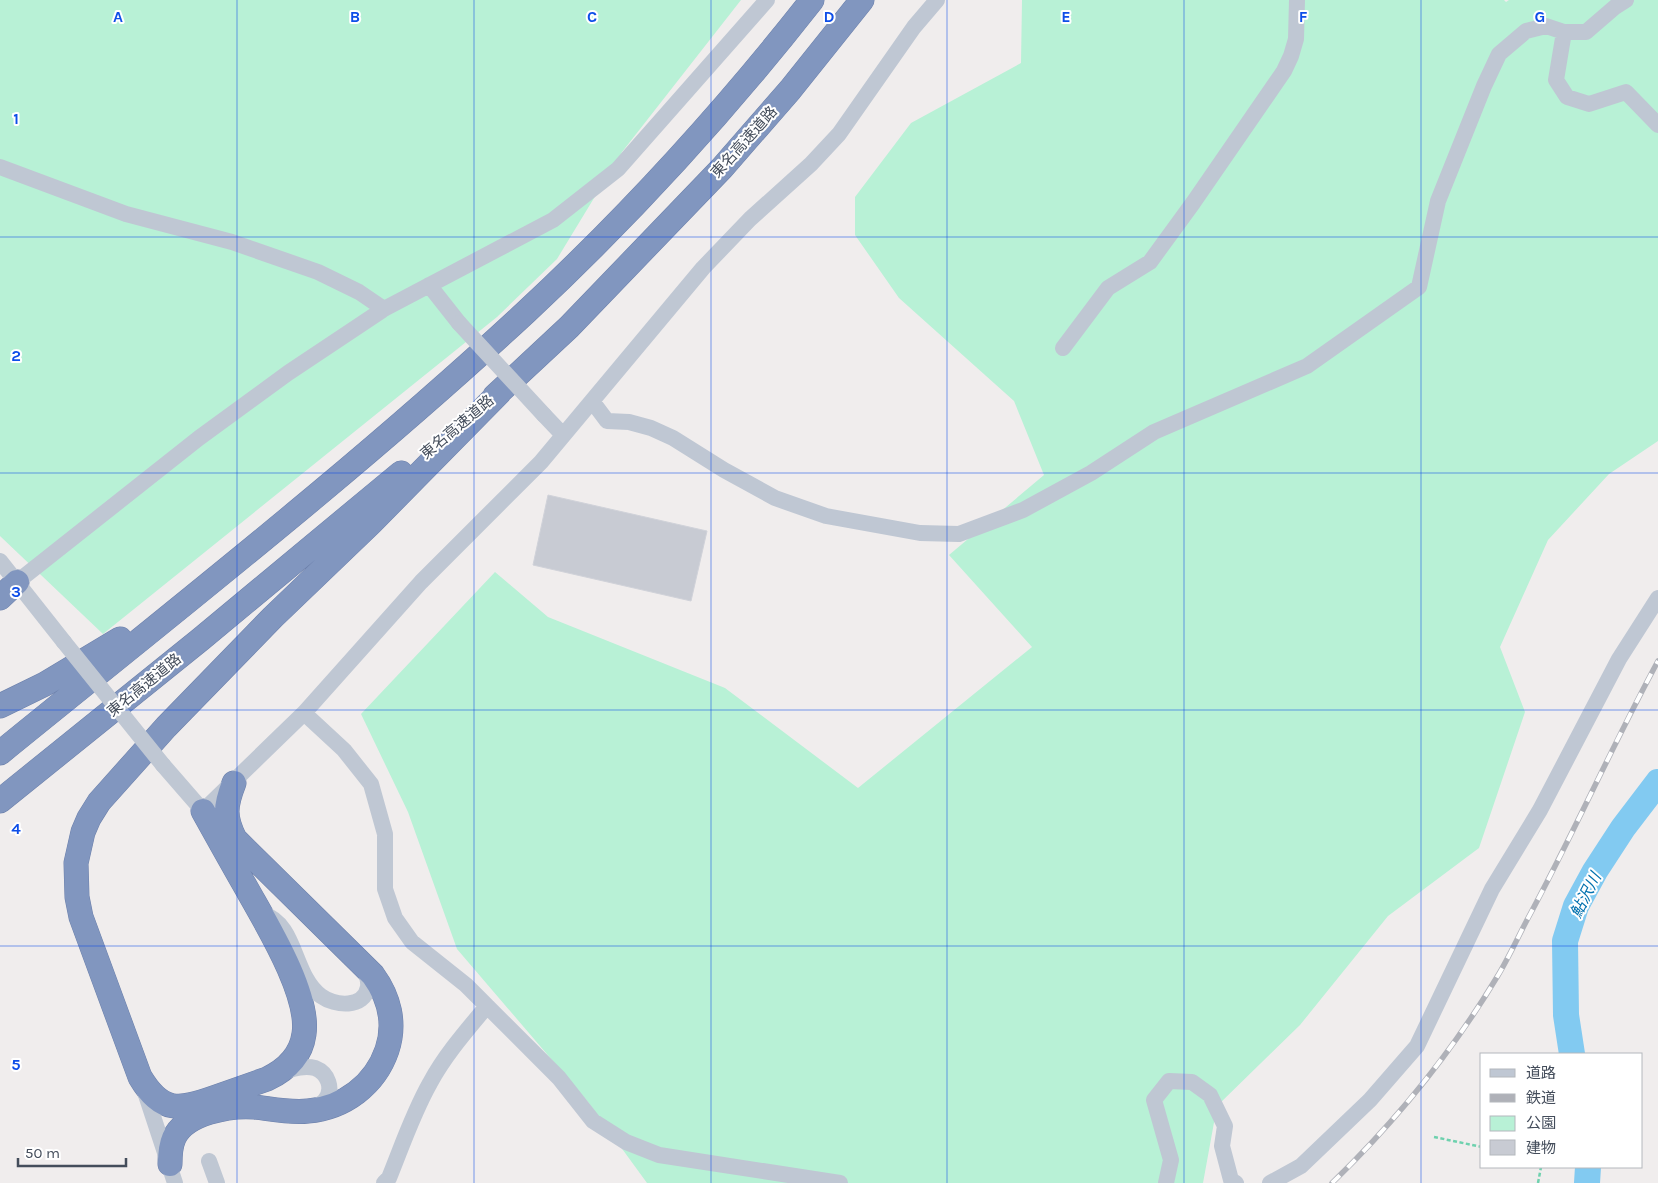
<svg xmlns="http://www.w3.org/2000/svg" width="1658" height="1183" font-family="Karla,'Noto Sans JP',sans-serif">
	<rect width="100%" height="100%" fill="#f0eded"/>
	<path fill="#b8f1d6" d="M0,0H741L622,152L557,259L497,317L103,634L0,536Z
		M1022,0H1504L1506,2L1509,0H1658V441L1609,474L1548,540L1500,647L1525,712L1479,848L1388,916L1300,1025L1217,1106L1203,1183H647L588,1102L457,949L408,812L361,714L495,572L548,617L725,688L858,788L1032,647L949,555L1044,475L1014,401L899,298L855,235V197L911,123L1021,63Z"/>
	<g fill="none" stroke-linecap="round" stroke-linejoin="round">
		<path stroke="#82caf1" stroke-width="26" d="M1572,1054L1566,1015L1565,941L1576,906L1595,871L1623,828L1658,782
			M1587,1183L1588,1167"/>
	</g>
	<path fill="#c8cbd3" stroke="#d0d2d9" d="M548,495L707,531L691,601L533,565Z"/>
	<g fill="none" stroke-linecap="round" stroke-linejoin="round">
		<defs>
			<path id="highway" d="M495,396L569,327L722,168L790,90L862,0
				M0,598L17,582
				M0,706L45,684L120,639
				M0,753C177,609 358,468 526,312C629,216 725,111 812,0
				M0,801L201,639L401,473
				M203,811C218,838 233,865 248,891C267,925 310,995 304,1034C301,1056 286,1070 267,1079C250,1085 233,1091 216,1097C179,1110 162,1114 140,1077L81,917L77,897L76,863L83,832L89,818L99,802L166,727L273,617L371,523L499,393
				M170,1164C170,1156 170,1147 174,1138C185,1113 230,1105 255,1107C272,1109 290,1113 308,1111C344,1108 375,1085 387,1050C396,1023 389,997 373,975L235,839C224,817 225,806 234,783"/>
		</defs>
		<use href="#highway" stroke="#6d81ab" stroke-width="25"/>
		<path stroke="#6ed1ae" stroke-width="2.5" stroke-dasharray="4 2.5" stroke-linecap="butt" d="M1434,1137L1482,1147
			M1538,1183L1541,1167"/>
		<path stroke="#bfc7d3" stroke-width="16" d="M1564,32L1556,80L1567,97L1589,104L1626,92L1658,125
			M0,167L126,214L232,242L318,272L359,292L384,309
			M429,285L459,323
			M1063,348L1108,288L1150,262L1193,203L1284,71L1291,56L1296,39L1297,0
			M592,401L607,421L629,422L651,428L673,438L724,470L775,498L826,516L920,533L959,534L1023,510L1091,473L1154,432L1307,366L1419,287L1438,201L1484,86L1499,54L1526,31L1546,26L1564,32H1586L1615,7L1626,0
			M544,415L563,435
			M0,561L64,642
			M17,582L199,438L288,373L384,309L553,220L618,169L767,0
			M304,713L344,750L371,784L385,834V889L395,918L412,942L466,985L559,1078L593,1121L626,1142L659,1155L840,1183
			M163,765L203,811L304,713L421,582L541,462L703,268L750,219L811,164L839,134L914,27L937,0
			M263,914C297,924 293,976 321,996C335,1006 364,1009 368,987C369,981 366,974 365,968
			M281,1072C292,1069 304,1065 315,1068C328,1073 334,1089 325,1100C322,1104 316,1106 312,1109
			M144,1089L175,1183
			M209,1161L217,1183
			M384,1183L389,1178C402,1146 413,1113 430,1083C445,1055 467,1030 487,1006
			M1166,1183L1171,1160L1154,1100L1169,1081L1192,1082L1210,1095L1225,1126L1222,1146L1231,1180L1236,1183
			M1270,1183L1301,1166L1370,1100L1417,1046L1492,889L1540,810L1619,659L1658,598"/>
		<use href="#highway" stroke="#8196bf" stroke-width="24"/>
		<defs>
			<path id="rail" d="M1332,1183C1395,1122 1452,1052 1497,977C1508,959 1517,939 1527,920C1573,835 1612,746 1658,661"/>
		</defs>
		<use href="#rail" stroke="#afb1b8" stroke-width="5.5"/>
		<use href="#rail" stroke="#fff" stroke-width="4" stroke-dasharray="11" stroke-linecap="butt"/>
		<path stroke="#bfc7d3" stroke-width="16" d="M459,323L544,415
			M64,642L163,765"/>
	</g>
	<path fill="none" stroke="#0e4ee8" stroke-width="1" stroke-opacity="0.55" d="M237,0V1183M474,0V1183M711,0V1183M947,0V1183M1184,0V1183M1421,0V1183M0,237H1658M0,473H1658M0,710H1658M0,946H1658"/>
	<g text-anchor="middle" stroke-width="4" stroke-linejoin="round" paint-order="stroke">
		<g font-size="15" fill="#444d5b" stroke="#fff">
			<text transform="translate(744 142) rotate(-48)" y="5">東名高速道路</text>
			<text transform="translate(457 427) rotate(-40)" y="5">東名高速道路</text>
			<text transform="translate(144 685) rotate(-39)" y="5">東名高速道路</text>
		</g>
		<g font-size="16" font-style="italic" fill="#0472af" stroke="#fff">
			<text transform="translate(1585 895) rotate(-63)" y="6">鮎沢川</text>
		</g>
	</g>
	<g font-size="16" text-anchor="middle" font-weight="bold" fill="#0e4ee8" stroke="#fff" stroke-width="4" stroke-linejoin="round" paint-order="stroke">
		<text x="118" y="22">A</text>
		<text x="355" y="22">B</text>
		<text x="592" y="22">C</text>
		<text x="829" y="22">D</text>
		<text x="1066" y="22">E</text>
		<text x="1303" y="22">F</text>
		<text x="1540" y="22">G</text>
		<text x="16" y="124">1</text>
		<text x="16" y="361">2</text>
		<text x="16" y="597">3</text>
		<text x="16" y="834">4</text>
		<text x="16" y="1070">5</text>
	</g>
	<rect x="1480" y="1053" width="162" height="115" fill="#ffffff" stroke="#b4b8bd"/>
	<rect x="1490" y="1069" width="25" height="8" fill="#bfc7d3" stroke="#b4b8bd"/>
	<text x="1526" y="1078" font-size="15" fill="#444d5b">道路</text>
	<rect x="1490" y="1094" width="25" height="8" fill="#afb1b8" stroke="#b4b8bd"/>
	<text x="1526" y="1103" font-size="15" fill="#444d5b">鉄道</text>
	<rect x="1490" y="1116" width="25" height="15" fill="#b8f1d6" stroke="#b4b8bd"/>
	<text x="1526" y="1128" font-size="15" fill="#444d5b">公園</text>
	<rect x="1490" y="1140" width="25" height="15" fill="#c8cbd3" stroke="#b4b8bd"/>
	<text x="1526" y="1153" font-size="15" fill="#444d5b">建物</text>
	<path d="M18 1158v8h108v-8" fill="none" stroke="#444d5b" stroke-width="2.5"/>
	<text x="25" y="1158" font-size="15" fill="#444d5b" stroke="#ffffff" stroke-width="4" paint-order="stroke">50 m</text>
</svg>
